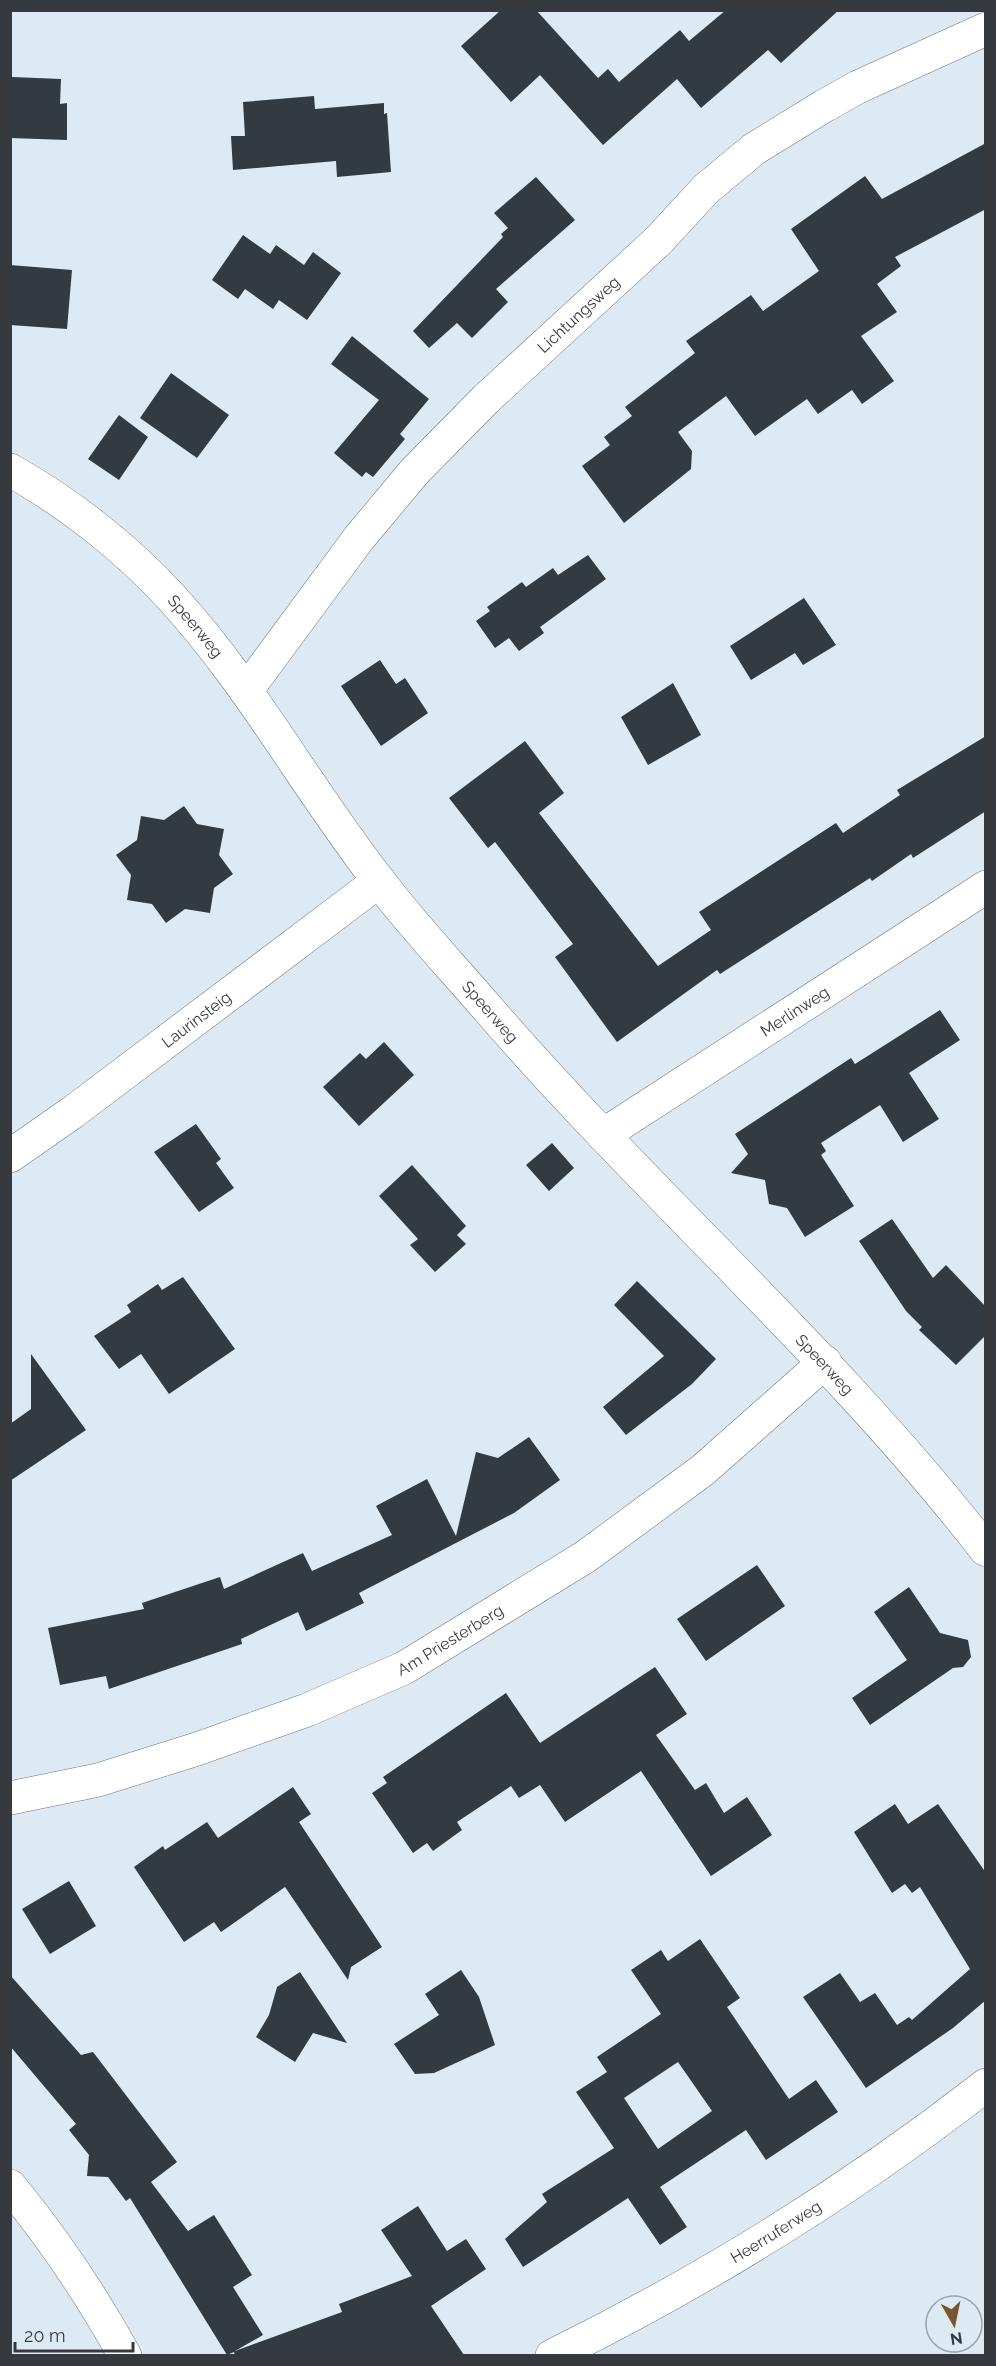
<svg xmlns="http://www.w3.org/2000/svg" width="996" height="2366" font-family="Raleway,sans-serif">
	<rect width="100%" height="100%" fill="#deeaf3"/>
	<path fill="#313b41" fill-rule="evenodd" d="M501,10H536L598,78L608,69L619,82L680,30L689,41L726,10H839L781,63L768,50L701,108L677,79L603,145L540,75L511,102L461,46Z
		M12,77L61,79L60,104L67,103V140L10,138Z
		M314,96L315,109L384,103V114L387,113L391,172L337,177L336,161L233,170L231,136H245L243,102Z
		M986,143V209L895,257L901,266L877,284L897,312L861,336L894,381L862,404L852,390L818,414L807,399L755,436L726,396L678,432L692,451L691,469L624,523L582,466L610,445L604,437L632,416L625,407L695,353L686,341L751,295L763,311L819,271L791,229L865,176L882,199Z
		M536,177L575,220L496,289L508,302L472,338L457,323L429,348L413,331L503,237L501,234L508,228L494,213Z
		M243,235L270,254L276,245L304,265L313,252L341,273L307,320L279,300L273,309L245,289L238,299L212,280Z
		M10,265L72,270L67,329L10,325Z
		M352,336L429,399L400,434L405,439L373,477L366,472L362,477L334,453L379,400L331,364Z
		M171,373L229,415L197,458L140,418Z
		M119,415L148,437L119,480L88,459Z
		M588,555L606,579L540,627L544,633L519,651L509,638L495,648L476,621L490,611L487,607L522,582L526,587L553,568L558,575Z
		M804,598L836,645L803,665L795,653L751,680L730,646Z
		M380,660L396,684L405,678L428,713L381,746L341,686Z
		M673,683L701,735L648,765L621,717Z
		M986,736V811L913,858L911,854L872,881L870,878L720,974L717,970L617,1042L555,957L573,944L495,842L488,848L449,798L525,741L564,793L539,813L658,966L711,930L699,912L836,823L843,833L900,795L897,790Z
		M184,806L197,824L224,829L219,855L233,874L214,888L210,913L185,909L166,923L152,904L127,900L131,875L116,855L137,840L141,816L164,820Z
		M940,1010L960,1040L909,1073L939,1119L903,1142L880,1105L821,1143L826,1151L821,1155L854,1206L805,1237L787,1208L769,1204L765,1180L731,1173L748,1154L735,1134L851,1058L855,1064Z
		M384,1042L414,1075L359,1126L323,1087L360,1053L366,1059Z
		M196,1124L221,1159L216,1163L234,1188L199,1212L154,1152Z
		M552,1143L574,1168L549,1191L526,1165Z
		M412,1165L466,1226L457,1235L466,1244L435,1272L410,1245L418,1239L379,1196Z
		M892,1219L933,1278L946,1265L986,1307V1335L956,1365L919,1330L922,1327L906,1311L859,1241Z
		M183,1277L235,1349L169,1394L141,1354L119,1369L94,1336L131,1312L127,1305L158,1284L162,1290Z
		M637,1281L716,1359L692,1384L626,1435L603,1407L664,1356L614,1305Z
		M31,1354L86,1430L10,1481V1424L31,1409Z
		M529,1437L560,1480L514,1513L359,1593L364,1603L306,1631L298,1612L241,1639L242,1644L109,1689L106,1676L60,1685L48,1628L144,1609L142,1603L220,1577L224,1589L303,1553L312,1571L392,1535L376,1506L427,1479L456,1536L476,1452L498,1458Z
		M757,1565L785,1606L706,1661L677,1619Z
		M909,1587L940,1633L968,1640L971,1657L963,1667L953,1668L870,1725L852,1698L907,1660L874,1612Z
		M655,1667L687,1714L656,1735L695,1790L706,1783L724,1813L747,1797L772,1835L711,1876L641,1771L565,1822L540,1785L519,1798L511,1786L457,1822L462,1830L433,1851L427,1843L413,1853L372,1793L387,1783L383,1777L506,1693L540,1743Z
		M293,1787L311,1814L299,1822L382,1947L351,1967L348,1980L285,1887L221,1932L214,1922L184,1942L134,1867L163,1846L165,1850L207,1822L218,1838Z
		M895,1804L908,1824L938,1804L986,1873V2000L953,2028L866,2088L803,1997L840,1973L860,2002L875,1993L897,2025L909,2017L912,2020L970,1969L920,1887L912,1893L905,1884L892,1893L854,1832Z
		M69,1881L96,1926L50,1954L22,1909Z
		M700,1939L740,1998L727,2007L789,2099L816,2080L838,2112L766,2160L746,2130L660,2187L687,2227L660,2245L628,2198L523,2267L505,2239L547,2202L542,2194L614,2148L576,2092L607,2072L597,2057L661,2014L631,1970L661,1950L668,1961ZM678,2062L712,2111L658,2149L624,2098Z
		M461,1970L479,1997L495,2045L434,2073L415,2074L394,2044L439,2015L425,1994Z
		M300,1972L347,2043L313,2033L295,2062L256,2037L269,2015L277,1987Z
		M10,1975L81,2055L93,2052L177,2162L151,2182L188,2231L214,2215L252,2275L233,2287L263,2335L235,2351L342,2312L339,2304L412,2276L381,2230L418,2206L447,2251L466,2239L486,2269L431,2306L464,2355H235L234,2352L227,2355L130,2198L126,2201L108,2177L87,2176L89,2155L69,2130L76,2124L10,2046Z"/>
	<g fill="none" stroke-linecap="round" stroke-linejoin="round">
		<defs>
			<g id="minor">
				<path id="s1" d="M10,470C69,503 126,548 171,597C251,684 307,789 379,881C413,926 452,967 489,1010C649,1195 835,1356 986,1550"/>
				<path id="s2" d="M246,691L359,538L415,471L486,399L658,241L706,189L754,149L824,106L858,87L986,29"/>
				<path id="s3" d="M603,1135L986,887"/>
				<path id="s4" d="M10,1156L73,1112L379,881"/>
				<path id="s5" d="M10,1798L98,1780L197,1749L307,1710L404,1668L585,1557L703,1470L825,1362"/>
				<path d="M10,2186C53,2238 92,2296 125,2356"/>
				<path id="s6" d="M552,2356C706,2280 850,2191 986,2085"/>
			</g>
		</defs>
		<use href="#minor" stroke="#6e7980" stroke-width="34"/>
		<use href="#minor" stroke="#fff" stroke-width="33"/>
	</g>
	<g text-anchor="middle" stroke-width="6" stroke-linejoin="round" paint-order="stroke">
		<g font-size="16" fill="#363a3e" stroke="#deeaf3">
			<text dy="6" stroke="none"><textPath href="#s2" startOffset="504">Lichtungsweg</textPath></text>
			<text dy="6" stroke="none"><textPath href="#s1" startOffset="244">Speerweg</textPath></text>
			<text dy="6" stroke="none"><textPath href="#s3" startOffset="228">Merlinweg</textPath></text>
			<text dy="6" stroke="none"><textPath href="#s1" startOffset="730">Speerweg</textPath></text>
			<text dy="6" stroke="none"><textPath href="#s4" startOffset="231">Laurinsteig</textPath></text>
			<text dy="6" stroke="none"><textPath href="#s1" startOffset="1216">Speerweg</textPath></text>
			<text dy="6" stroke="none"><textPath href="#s5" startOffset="470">Am Priesterberg</textPath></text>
			<text dy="6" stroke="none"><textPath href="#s6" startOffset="256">Heerruferweg</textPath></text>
		</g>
	</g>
	<rect width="996" height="2366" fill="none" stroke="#363a3e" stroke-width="24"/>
	<g transform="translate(954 2324) rotate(171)"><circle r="28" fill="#deeaf3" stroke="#9ba4ab" stroke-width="1.5"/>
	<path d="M0-4.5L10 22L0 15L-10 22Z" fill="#76562c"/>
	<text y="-9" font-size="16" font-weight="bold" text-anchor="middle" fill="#363a3e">N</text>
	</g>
	<path d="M15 2342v9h118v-9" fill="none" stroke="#363a3e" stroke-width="3"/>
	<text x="24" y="2342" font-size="18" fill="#363a3e" stroke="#deeaf3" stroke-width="4.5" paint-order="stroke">20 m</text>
</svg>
